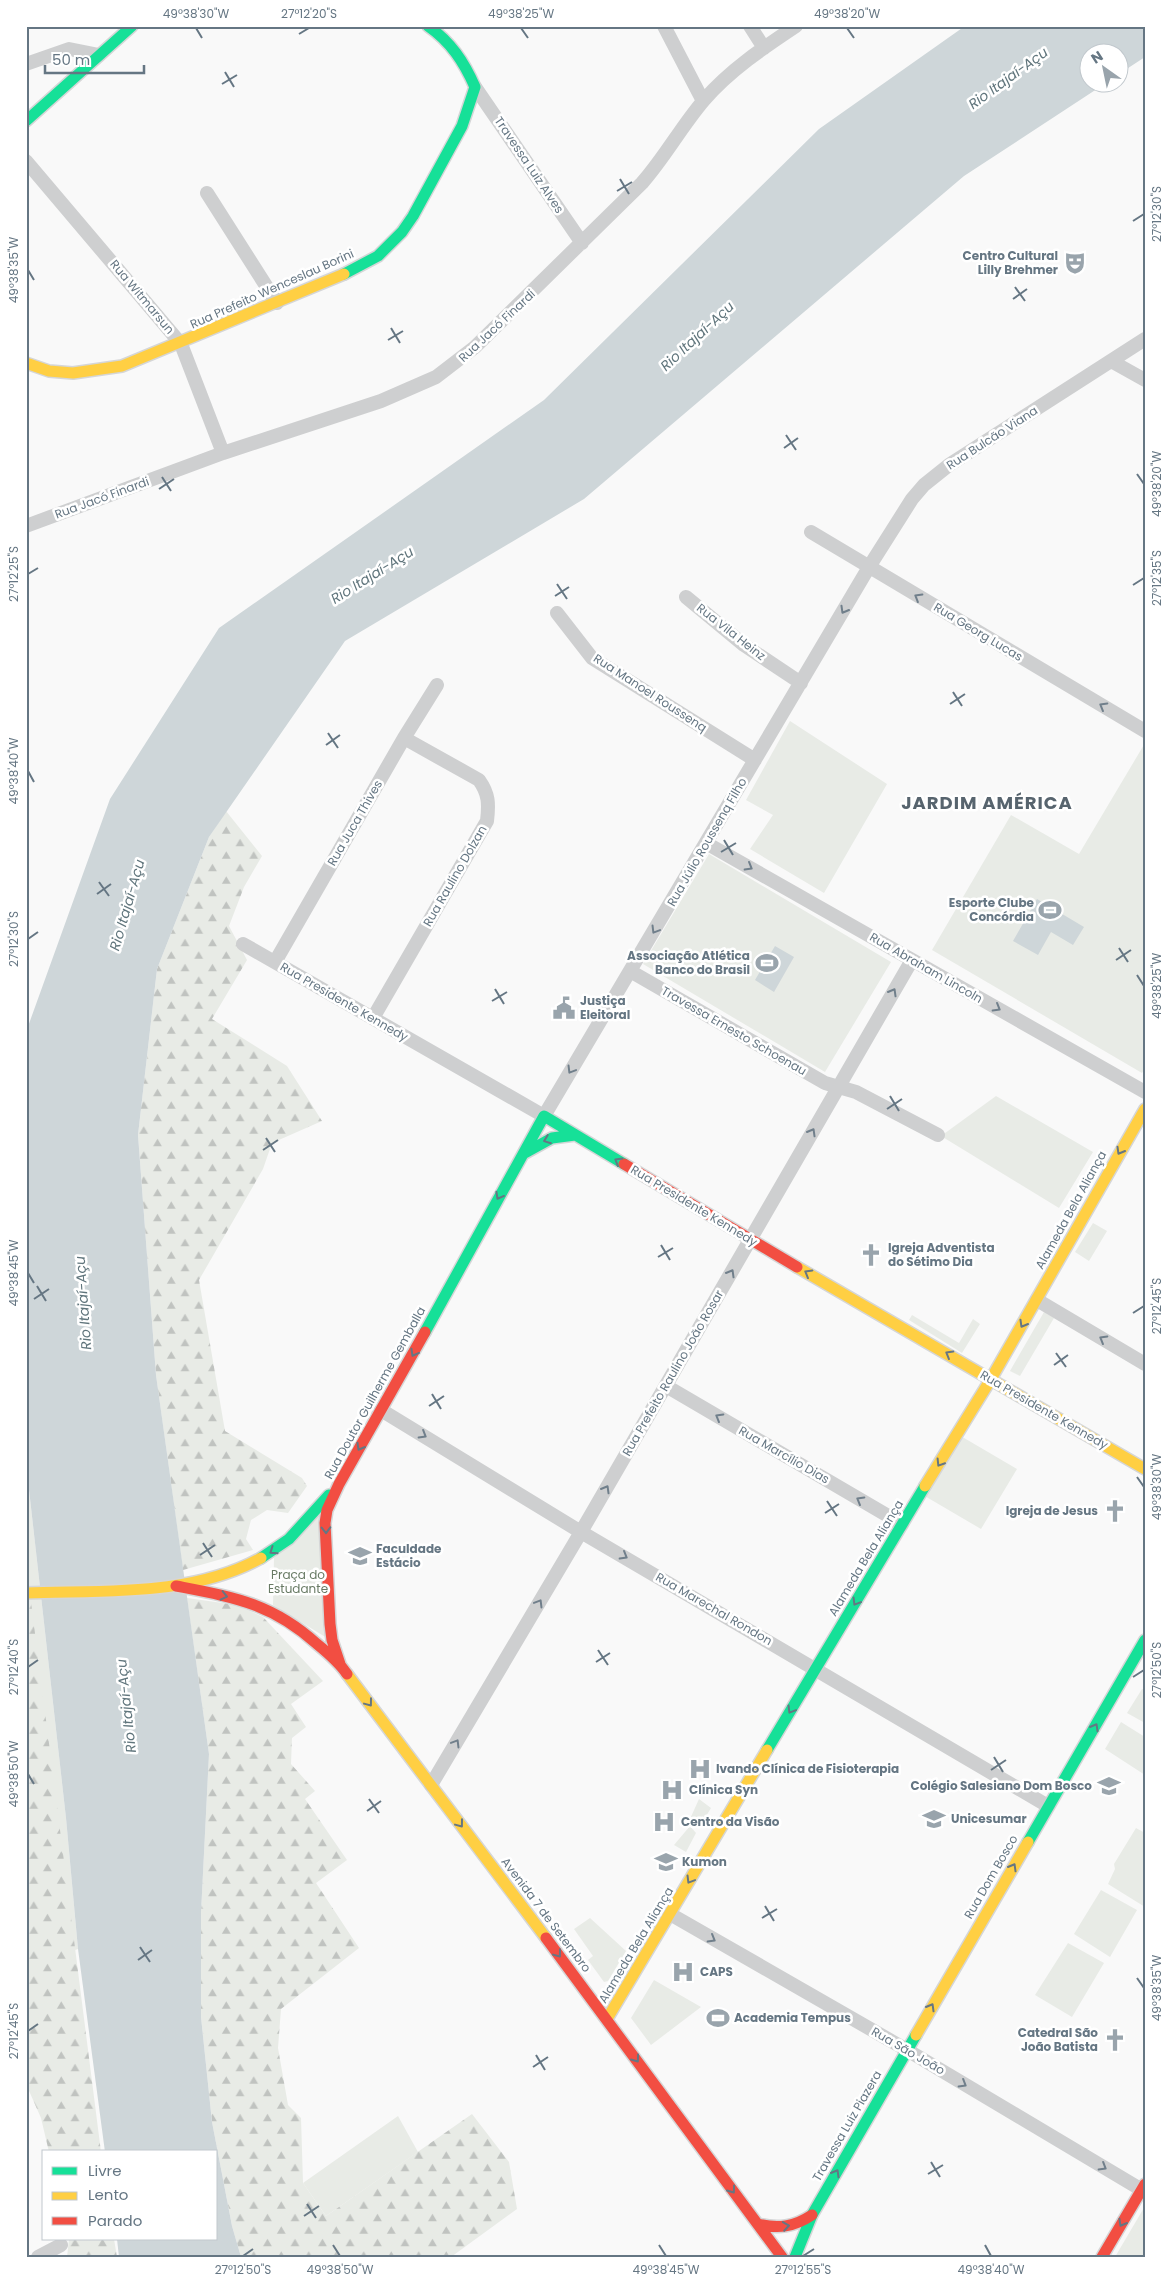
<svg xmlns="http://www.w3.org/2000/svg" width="1171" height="2283" font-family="Poppins,sans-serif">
	<defs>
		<pattern id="forest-firs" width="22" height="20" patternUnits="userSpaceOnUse" patternTransform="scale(1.25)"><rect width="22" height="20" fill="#e8ebe6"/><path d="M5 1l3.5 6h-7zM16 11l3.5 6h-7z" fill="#c0c3c0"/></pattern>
	</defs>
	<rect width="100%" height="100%" fill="#f9f9f9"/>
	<path fill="#e8ebe6" d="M790,721L887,784L824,893L750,849L773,815L746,800Z
		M1145,743V1068L1142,1073L932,950L1011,815L1079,854Z
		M709,854L891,962L825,1072L643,964Z
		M996,1096L1093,1152L1059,1208L941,1136Z
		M1093,1223L1107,1231L1089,1261L1075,1252Z
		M1044,1312L1054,1318L1020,1376L1010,1371Z
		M912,1315L959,1343L973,1319L980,1324L962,1353L909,1320Z
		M959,1435L1017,1469L981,1529L923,1495Z
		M26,1463L66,1818L78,1949L26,1967Z
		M325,1503L327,1638L273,1605L274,1558Z
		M1142,1689L1145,1690V1723L1127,1713Z
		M1121,1722L1145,1737V1775L1105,1749Z
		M699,1799L711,1808L700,1826L690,1819Z
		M690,1826L696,1833L686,1852L674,1845Z
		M1136,1828L1145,1833V1907L1108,1884L1115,1869L1114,1864Z
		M1101,1890L1137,1910L1110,1957L1074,1934Z
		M590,1918L626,1951L608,1981L604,1982L588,1960L593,1956L574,1929Z
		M1068,1943L1104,1963L1072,2017L1035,1995Z
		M654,1980L701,2007L651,2045L631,2018Z
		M398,2116L418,2152L326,2216L303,2183Z
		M1145,2206V2257H1115Z"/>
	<path fill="url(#forest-firs)" d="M226,811L262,856L244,887L229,926L247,960L212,1019L287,1066L322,1121L272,1143L263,1169L199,1280L225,1431L302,1478L307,1486L288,1513L267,1510L251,1520L246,1539L253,1550L183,1570L156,1375L138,1135L157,969L209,837Z
		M187,1598L237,1605L263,1617L323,1681L291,1704L306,1727L292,1738L291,1764L315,1791L305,1799L347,1860L316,1883L359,1948L281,2009L278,2048L288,2105L301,2118L303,2183L326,2216L472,2114L509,2162L517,2209L451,2257H241L232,2226L212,2122L201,2017V1913L209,1754Z
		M26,1602H31L101,2152H49L41,2118L26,2084Z
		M69,2239H114L117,2257H67Z"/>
	<path fill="#ced6d9" d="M965,26H1145V57L1119,74L1118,52H1088V82L1106,83L964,176L584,499L345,641L209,837L157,969L138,1135L156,1375L209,1754L201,1913V2017L212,2122L232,2226L241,2257H119L117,2239H216V2152H105L78,1949L66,1818L26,1463V1032L110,799L219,628L544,400L819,129Z
		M1037,899L1084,927L1073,945L1051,932L1038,955L1013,941Z
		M775,946L794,957L774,992L755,980Z"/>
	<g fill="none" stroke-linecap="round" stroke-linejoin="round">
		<defs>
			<path id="fast" d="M26,121L132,26
				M344,274L378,256L402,232L413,216L462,126L475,87C464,62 451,42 428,26
				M523,1154L552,1138L575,1135
				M425,1332L544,1116L624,1164
				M261,1558L289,1539L329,1495
				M767,1750L925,1486
				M1028,1842L1145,1640
				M795,2257L812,2215L916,2035"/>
			<path id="slow" d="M26,363L49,371L73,373L122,366L344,274
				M797,1267L1145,1469
				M925,1486L991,1379L1145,1109
				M26,1593C103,1590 191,1597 261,1558
				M347,1674L546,1938
				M607,2019L767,1750
				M916,2035L1028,1842"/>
			<path id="jam" d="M624,1164L797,1267
				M176,1586C233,1597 272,1603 317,1644C328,1653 339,1662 347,1674
				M340,1664L332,1640L330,1624L325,1523L327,1510L339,1484L425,1332
				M546,1938L782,2257
				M758,2224C778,2229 794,2227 812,2215
				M1102,2257L1145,2184"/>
		</defs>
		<use href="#fast" stroke="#d5d6d7" stroke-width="14"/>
		<use href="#slow" stroke="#d5d6d7" stroke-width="14"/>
		<use href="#jam" stroke="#d5d6d7" stroke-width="14"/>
		<path stroke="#cecfd0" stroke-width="14" d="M664,26L703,101
			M750,26L764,48
			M26,64L69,49L99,55
			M475,87L582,243
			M26,161L181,344L223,453
			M207,193L277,303
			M1111,361L1145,380
			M26,526L223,453L381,401L436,377L475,347L642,183C665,157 681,127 704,100C730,70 763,48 796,26
			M811,532L1145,731
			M686,597L744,645L801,683
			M557,613L592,658L755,760
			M706,843L1145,1092
			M243,944L544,1116L869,567L912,499L924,485L949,465L1145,339
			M275,962L404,738L437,685
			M630,971L825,1083L856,1092L938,1135
			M373,1018L487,821C489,804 489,794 479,780L404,738
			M1037,1300L1145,1364
			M666,1386L902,1524
			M381,1410L581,1532L1048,1806
			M431,1785L581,1532L912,960
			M670,1914L907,2050L1142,2190
			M38,2257L61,2245"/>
		<use href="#fast" stroke="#16e098" stroke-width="11"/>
		<use href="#slow" stroke="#ffcf43" stroke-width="11"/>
		<use href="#jam" stroke="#f24e42" stroke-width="11"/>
	</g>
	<defs><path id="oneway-chevron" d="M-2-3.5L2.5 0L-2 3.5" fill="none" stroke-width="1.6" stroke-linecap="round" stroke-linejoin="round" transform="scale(1.25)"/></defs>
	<g stroke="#707f8b">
		<use href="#oneway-chevron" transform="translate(918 597) rotate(-149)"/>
		<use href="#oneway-chevron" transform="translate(844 610) rotate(120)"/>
		<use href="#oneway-chevron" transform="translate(1103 706) rotate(-150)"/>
		<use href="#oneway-chevron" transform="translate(749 867) rotate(30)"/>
		<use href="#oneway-chevron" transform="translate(655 930) rotate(121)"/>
		<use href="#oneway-chevron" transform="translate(893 992) rotate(-60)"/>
		<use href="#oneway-chevron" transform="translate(997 1008) rotate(30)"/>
		<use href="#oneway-chevron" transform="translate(571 1070) rotate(121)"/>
		<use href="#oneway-chevron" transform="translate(812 1132) rotate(-60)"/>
		<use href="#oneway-chevron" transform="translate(731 1273) rotate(-60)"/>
		<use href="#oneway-chevron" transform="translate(1103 1339) rotate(-150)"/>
		<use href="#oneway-chevron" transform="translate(719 1417) rotate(-150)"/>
		<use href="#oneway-chevron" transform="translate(423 1435) rotate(31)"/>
		<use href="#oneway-chevron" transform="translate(606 1489) rotate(-60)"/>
		<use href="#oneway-chevron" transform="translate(860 1500) rotate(-150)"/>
		<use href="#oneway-chevron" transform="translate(624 1556) rotate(30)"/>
		<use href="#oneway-chevron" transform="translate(539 1603) rotate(-59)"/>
		<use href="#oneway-chevron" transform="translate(456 1743) rotate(-59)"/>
		<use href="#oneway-chevron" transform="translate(712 1939) rotate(30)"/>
		<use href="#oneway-chevron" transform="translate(963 2084) rotate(31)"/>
		<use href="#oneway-chevron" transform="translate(1103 2167) rotate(31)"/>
	</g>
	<g stroke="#657683">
		<use href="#oneway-chevron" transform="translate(547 1140) rotate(159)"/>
		<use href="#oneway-chevron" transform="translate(1120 1151) rotate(120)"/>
		<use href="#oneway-chevron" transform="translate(618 1161) rotate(-149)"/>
		<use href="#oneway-chevron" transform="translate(499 1196) rotate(119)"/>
		<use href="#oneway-chevron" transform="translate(808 1273) rotate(-150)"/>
		<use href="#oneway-chevron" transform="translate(1023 1324) rotate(120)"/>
		<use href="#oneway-chevron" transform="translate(414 1353) rotate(119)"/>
		<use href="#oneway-chevron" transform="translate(949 1354) rotate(-150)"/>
		<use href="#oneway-chevron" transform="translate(360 1447) rotate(120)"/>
		<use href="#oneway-chevron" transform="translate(940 1463) rotate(122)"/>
		<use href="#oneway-chevron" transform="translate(326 1530) rotate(89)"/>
		<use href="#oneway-chevron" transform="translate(273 1551) rotate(145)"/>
		<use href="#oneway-chevron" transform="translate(224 1596) rotate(13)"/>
		<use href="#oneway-chevron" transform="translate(856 1602) rotate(121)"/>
		<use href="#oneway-chevron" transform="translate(369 1703) rotate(53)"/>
		<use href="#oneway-chevron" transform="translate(791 1710) rotate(121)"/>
		<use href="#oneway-chevron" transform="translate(1095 1727) rotate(-60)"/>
		<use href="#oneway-chevron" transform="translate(460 1824) rotate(53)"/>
		<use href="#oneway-chevron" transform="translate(1013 1867) rotate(-60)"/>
		<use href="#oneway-chevron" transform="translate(690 1880) rotate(121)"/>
		<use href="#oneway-chevron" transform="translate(558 1954) rotate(53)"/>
		<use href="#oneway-chevron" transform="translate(931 2007) rotate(-60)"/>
		<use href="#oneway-chevron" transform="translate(636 2059) rotate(54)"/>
		<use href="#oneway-chevron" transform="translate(836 2173) rotate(-60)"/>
		<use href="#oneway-chevron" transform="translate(732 2190) rotate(54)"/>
		<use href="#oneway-chevron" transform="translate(1122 2223) rotate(120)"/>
		<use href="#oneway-chevron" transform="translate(786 2226) rotate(-9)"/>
	</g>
	<path fill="none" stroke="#657683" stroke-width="2" d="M196,28L202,38M521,28L528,38M847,28L854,38M299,34L309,28M225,72L234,87M222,84L237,75M620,179L629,194M617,191L632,182M1133,221L1144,214M28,270L34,280M1015,287L1025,301M1013,299L1027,289M391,328L400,343M388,340L403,331M786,435L796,450M784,448L798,438M1137,474L1144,484M162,477L171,491M159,489L174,479M28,574L38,568M557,584L567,599M1133,585L1144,578M555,596L569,587M953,692L962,706M950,704L965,694M328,733L338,748M326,745L340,735M28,771L34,782M724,840L733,855M721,852L736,843M99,882L109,896M97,894L111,884M28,939L38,932M1119,948L1128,962M1116,960L1131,950M1137,975L1144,986M495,989L504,1004M492,1001L507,992M890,1096L899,1111M887,1109L902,1099M266,1138L275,1152M263,1150L278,1140M661,1245L670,1260M658,1257L673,1248M28,1273L34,1283M37,1286L46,1301M34,1299L49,1289M1133,1313L1144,1306M1056,1353L1066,1367M1054,1365L1068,1355M432,1394L441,1409M429,1406L444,1396M1137,1477L1144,1487M827,1501L837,1516M825,1513L839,1504M203,1543L212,1557M200,1555L215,1545M598,1650L608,1665M596,1662L610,1653M28,1667L38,1660M1133,1677L1144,1670M994,1757L1003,1772M991,1770L1006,1760M28,1774L34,1784M369,1799L379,1813M367,1811L381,1801M765,1906L774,1921M762,1918L777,1909M140,1947L150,1962M138,1960L152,1950M1137,1978L1144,1988M28,2031L38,2024M536,2055L545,2070M533,2067L548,2057M931,2162L940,2177M928,2174L943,2165M307,2204L316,2218M304,2216L319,2206M333,2245L340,2256M659,2245L666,2256M985,2245L991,2256M243,2256L253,2249M803,2256L814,2249"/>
	<defs>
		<symbol id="theatre-bare" viewBox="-9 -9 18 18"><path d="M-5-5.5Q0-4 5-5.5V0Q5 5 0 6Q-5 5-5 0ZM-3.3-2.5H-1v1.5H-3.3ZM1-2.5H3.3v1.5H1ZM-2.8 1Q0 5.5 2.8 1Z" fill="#99a4ac" stroke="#fff" stroke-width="2.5" paint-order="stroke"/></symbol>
		<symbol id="stadium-bare" viewBox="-9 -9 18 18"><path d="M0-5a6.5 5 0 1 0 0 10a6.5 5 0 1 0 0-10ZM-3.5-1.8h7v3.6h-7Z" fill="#99a4ac" stroke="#fff" stroke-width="2.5" paint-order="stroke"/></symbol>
		<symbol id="civic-bare" viewBox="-9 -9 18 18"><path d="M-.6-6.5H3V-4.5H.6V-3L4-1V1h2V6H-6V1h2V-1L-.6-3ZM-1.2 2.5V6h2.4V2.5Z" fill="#99a4ac" stroke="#fff" stroke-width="2.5" paint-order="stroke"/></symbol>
		<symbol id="church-bare" viewBox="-9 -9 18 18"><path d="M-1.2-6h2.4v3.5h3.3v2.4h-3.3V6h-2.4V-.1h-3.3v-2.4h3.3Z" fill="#99a4ac" stroke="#fff" stroke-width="2.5" paint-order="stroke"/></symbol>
		<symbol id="university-bare" viewBox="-9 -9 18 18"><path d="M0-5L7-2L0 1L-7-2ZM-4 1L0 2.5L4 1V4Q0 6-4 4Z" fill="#99a4ac" stroke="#fff" stroke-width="2.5" paint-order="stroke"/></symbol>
		<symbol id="hospital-bare" viewBox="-9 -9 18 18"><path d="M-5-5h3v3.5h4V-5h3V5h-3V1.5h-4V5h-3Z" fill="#99a4ac" stroke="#fff" stroke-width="2.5" paint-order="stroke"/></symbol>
		<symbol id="school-bare" viewBox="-9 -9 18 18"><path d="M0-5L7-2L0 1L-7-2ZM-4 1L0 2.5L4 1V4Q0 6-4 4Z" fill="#99a4ac" stroke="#fff" stroke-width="2.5" paint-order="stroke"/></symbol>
	</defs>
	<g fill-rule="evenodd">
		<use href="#theatre-bare" x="1059" y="247" width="32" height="32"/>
		<use href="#stadium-bare" x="1034" y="894" width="32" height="32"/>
		<use href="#stadium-bare" x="751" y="947" width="32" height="32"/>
		<use href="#civic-bare" x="548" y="992" width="32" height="32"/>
		<use href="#church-bare" x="855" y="1239" width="32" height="32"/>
		<use href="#church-bare" x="1099" y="1495" width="32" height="32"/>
		<use href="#university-bare" x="344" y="1540" width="32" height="32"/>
		<use href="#hospital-bare" x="684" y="1753" width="32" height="32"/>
		<use href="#school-bare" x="1093" y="1770" width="32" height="32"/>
		<use href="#hospital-bare" x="656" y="1774" width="32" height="32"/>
		<use href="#university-bare" x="918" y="1803" width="32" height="32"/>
		<use href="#hospital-bare" x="648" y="1806" width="32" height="32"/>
		<use href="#university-bare" x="650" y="1846" width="32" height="32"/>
		<use href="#hospital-bare" x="667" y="1956" width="32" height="32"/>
		<use href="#stadium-bare" x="702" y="2002" width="32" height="32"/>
		<use href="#church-bare" x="1099" y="2024" width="32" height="32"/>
	</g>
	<g text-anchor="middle" stroke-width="5" stroke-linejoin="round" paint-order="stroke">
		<g font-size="12" fill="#657683" stroke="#fff">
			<text transform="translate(529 165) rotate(56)" y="4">Travessa Luiz Alves</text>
			<text transform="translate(272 289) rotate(-24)" y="4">Rua Prefeito Wenceslau Borini</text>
			<text transform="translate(142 297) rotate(50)" y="4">Rua Witmarsun</text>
			<text transform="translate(497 326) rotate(-43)" y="4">Rua Jacó Finardi</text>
			<text transform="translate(992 438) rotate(-33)" y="4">Rua Bulcão Viana</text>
			<text transform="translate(102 498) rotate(-20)" y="4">Rua Jacó Finardi</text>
			<text transform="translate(731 632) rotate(38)" y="4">Rua Vila Heinz</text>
			<text transform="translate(978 632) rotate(31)" y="4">Rua Georg Lucas</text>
			<text transform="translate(650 693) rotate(33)" y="4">Rua Manoel Roussenq</text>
			<text transform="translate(355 823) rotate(-60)" y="4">Rua Juca Thives</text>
			<text transform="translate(707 842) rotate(-60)" y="4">Rua Júlio Roussenq Filho</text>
			<text transform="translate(455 876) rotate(-60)" y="4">Rua Raulino Dolzan</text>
			<text transform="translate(926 968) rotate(30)" y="4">Rua Abraham Lincoln</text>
			<text transform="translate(344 1002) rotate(30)" y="4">Rua Presidente Kennedy</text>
			<text transform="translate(734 1031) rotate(30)" y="4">Travessa Ernesto Schoenau</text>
			<text transform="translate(694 1206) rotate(31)" y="4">Rua Presidente Kennedy</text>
			<text transform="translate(1071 1210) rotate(-61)" y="4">Alameda Bela Aliança</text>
			<text transform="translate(673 1373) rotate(-60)" y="4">Rua Prefeito Raulino João Rosar</text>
			<text transform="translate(375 1393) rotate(-61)" y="4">Rua Doutor Guilherme Gemballa</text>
			<text transform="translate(1044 1410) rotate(30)" y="4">Rua Presidente Kennedy</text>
			<text transform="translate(784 1455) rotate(30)" y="4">Rua Marcílio Dias</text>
			<text transform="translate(866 1558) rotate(-59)" y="4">Alameda Bela Aliança</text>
			<text transform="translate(714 1609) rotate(30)" y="4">Rua Marechal Rondon</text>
			<text transform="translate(991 1877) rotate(-60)" y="4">Rua Dom Bosco</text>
			<text transform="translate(546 1915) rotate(53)" y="4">Avenida 7 de Setembro</text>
			<text transform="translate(636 1945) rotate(-59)" y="4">Alameda Bela Aliança</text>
			<text transform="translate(908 2051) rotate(30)" y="4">Rua São João</text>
			<text transform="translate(847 2126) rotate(-60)" y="4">Travessa Luiz Piazera</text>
		</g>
		<g font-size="12" font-weight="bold" fill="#657683" stroke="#fff" text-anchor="start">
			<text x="1058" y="260" text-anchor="end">Centro Cultural<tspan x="1058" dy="14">Lilly Brehmer</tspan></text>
			<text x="1034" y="907" text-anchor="end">Esporte Clube<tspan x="1034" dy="14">Concórdia</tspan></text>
			<text x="750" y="960" text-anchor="end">Associação Atlética<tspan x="750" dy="14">Banco do Brasil</tspan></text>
			<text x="580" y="1005">Justiça<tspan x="580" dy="14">Eleitoral</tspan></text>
			<text x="888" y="1252">Igreja Adventista<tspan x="888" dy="14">do Sétimo Dia</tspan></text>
			<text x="1098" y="1515" text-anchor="end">Igreja de Jesus</text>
			<text x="376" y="1553">Faculdade<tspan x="376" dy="14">Estácio</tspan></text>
			<text x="716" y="1773">Ivando Clínica de Fisioterapia</text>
			<text x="1092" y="1790" text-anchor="end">Colégio Salesiano Dom Bosco</text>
			<text x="689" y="1794">Clínica Syn</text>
			<text x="951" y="1823">Unicesumar</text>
			<text x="681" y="1826">Centro da Visão</text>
			<text x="682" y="1866">Kumon</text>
			<text x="700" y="1976">CAPS</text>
			<text x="734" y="2022">Academia Tempus</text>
			<text x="1098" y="2037" text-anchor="end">Catedral São<tspan x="1098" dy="14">João Batista</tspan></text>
		</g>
		<g font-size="12" fill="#687a64" stroke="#fff">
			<text x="298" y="1579">Praça do<tspan x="298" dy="14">Estudante</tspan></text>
		</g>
		<g font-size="14" font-style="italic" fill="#60757c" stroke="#fff">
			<text transform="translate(1008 78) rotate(-36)" y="5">Rio Itajaí-Açu</text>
			<text transform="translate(697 336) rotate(-43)" y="5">Rio Itajaí-Açu</text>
			<text transform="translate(372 575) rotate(-32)" y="5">Rio Itajaí-Açu</text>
			<text transform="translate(127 905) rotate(-74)" y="5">Rio Itajaí-Açu</text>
			<text transform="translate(83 1303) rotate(-94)" y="5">Rio Itajaí-Açu</text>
			<text transform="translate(126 1706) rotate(-96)" y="5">Rio Itajaí-Açu</text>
		</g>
		<g font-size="18" font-weight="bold" letter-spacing="1" fill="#57646e" stroke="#fff">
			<text x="987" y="809">JARDIM AMÉRICA</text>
		</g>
	</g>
	<rect width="1171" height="2283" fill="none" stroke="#ffffff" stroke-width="55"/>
	<rect x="42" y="2150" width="175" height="90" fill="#ffffff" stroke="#c1c8cd"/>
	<rect x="52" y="2167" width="25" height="8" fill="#16e098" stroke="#c1c8cd"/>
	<text x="88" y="2176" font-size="15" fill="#657683">Livre</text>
	<rect x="52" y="2192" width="25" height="8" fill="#ffcf43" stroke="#c1c8cd"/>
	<text x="88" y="2200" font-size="15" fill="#657683">Lento</text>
	<rect x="52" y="2217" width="25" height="8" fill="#f24e42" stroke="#c1c8cd"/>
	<text x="88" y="2226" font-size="15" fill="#657683">Parado</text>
	<g transform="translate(1104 68) rotate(327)"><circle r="24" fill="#ffffff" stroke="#c1c8cd"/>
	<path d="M0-4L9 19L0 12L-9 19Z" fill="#99a4ac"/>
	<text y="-8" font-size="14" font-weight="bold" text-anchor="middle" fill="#657683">N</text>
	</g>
	<path d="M45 65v8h99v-8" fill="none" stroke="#657683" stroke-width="2.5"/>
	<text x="52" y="65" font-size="15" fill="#657683" stroke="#ffffff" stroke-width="4" paint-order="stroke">50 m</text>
	<rect x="28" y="28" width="1116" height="2228" fill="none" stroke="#657683" stroke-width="2"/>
	<g font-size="12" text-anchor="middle" fill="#657683">
		<text x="196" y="18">49°38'30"W</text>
		<text x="309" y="18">27°12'20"S</text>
		<text x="521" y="18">49°38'25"W</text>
		<text x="847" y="18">49°38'20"W</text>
		<text transform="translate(1157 214) rotate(-90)" y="4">27°12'30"S</text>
		<text transform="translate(14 270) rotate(-90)" y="4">49°38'35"W</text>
		<text transform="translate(1157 484) rotate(-90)" y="4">49°38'20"W</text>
		<text transform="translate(14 574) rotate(-90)" y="4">27°12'25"S</text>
		<text transform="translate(1157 578) rotate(-90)" y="4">27°12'35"S</text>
		<text transform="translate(14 771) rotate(-90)" y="4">49°38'40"W</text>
		<text transform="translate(14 939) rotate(-90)" y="4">27°12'30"S</text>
		<text transform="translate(1157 986) rotate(-90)" y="4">49°38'25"W</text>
		<text transform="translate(14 1273) rotate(-90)" y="4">49°38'45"W</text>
		<text transform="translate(1157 1306) rotate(-90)" y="4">27°12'45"S</text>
		<text transform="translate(1157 1487) rotate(-90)" y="4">49°38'30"W</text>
		<text transform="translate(14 1667) rotate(-90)" y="4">27°12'40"S</text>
		<text transform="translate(1157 1670) rotate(-90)" y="4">27°12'50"S</text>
		<text transform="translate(14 1774) rotate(-90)" y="4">49°38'50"W</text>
		<text transform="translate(1157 1988) rotate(-90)" y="4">49°38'35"W</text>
		<text transform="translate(14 2031) rotate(-90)" y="4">27°12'45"S</text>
		<text x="243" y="2274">27°12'50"S</text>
		<text x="340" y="2274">49°38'50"W</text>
		<text x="666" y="2274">49°38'45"W</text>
		<text x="803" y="2274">27°12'55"S</text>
		<text x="991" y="2274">49°38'40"W</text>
	</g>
</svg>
